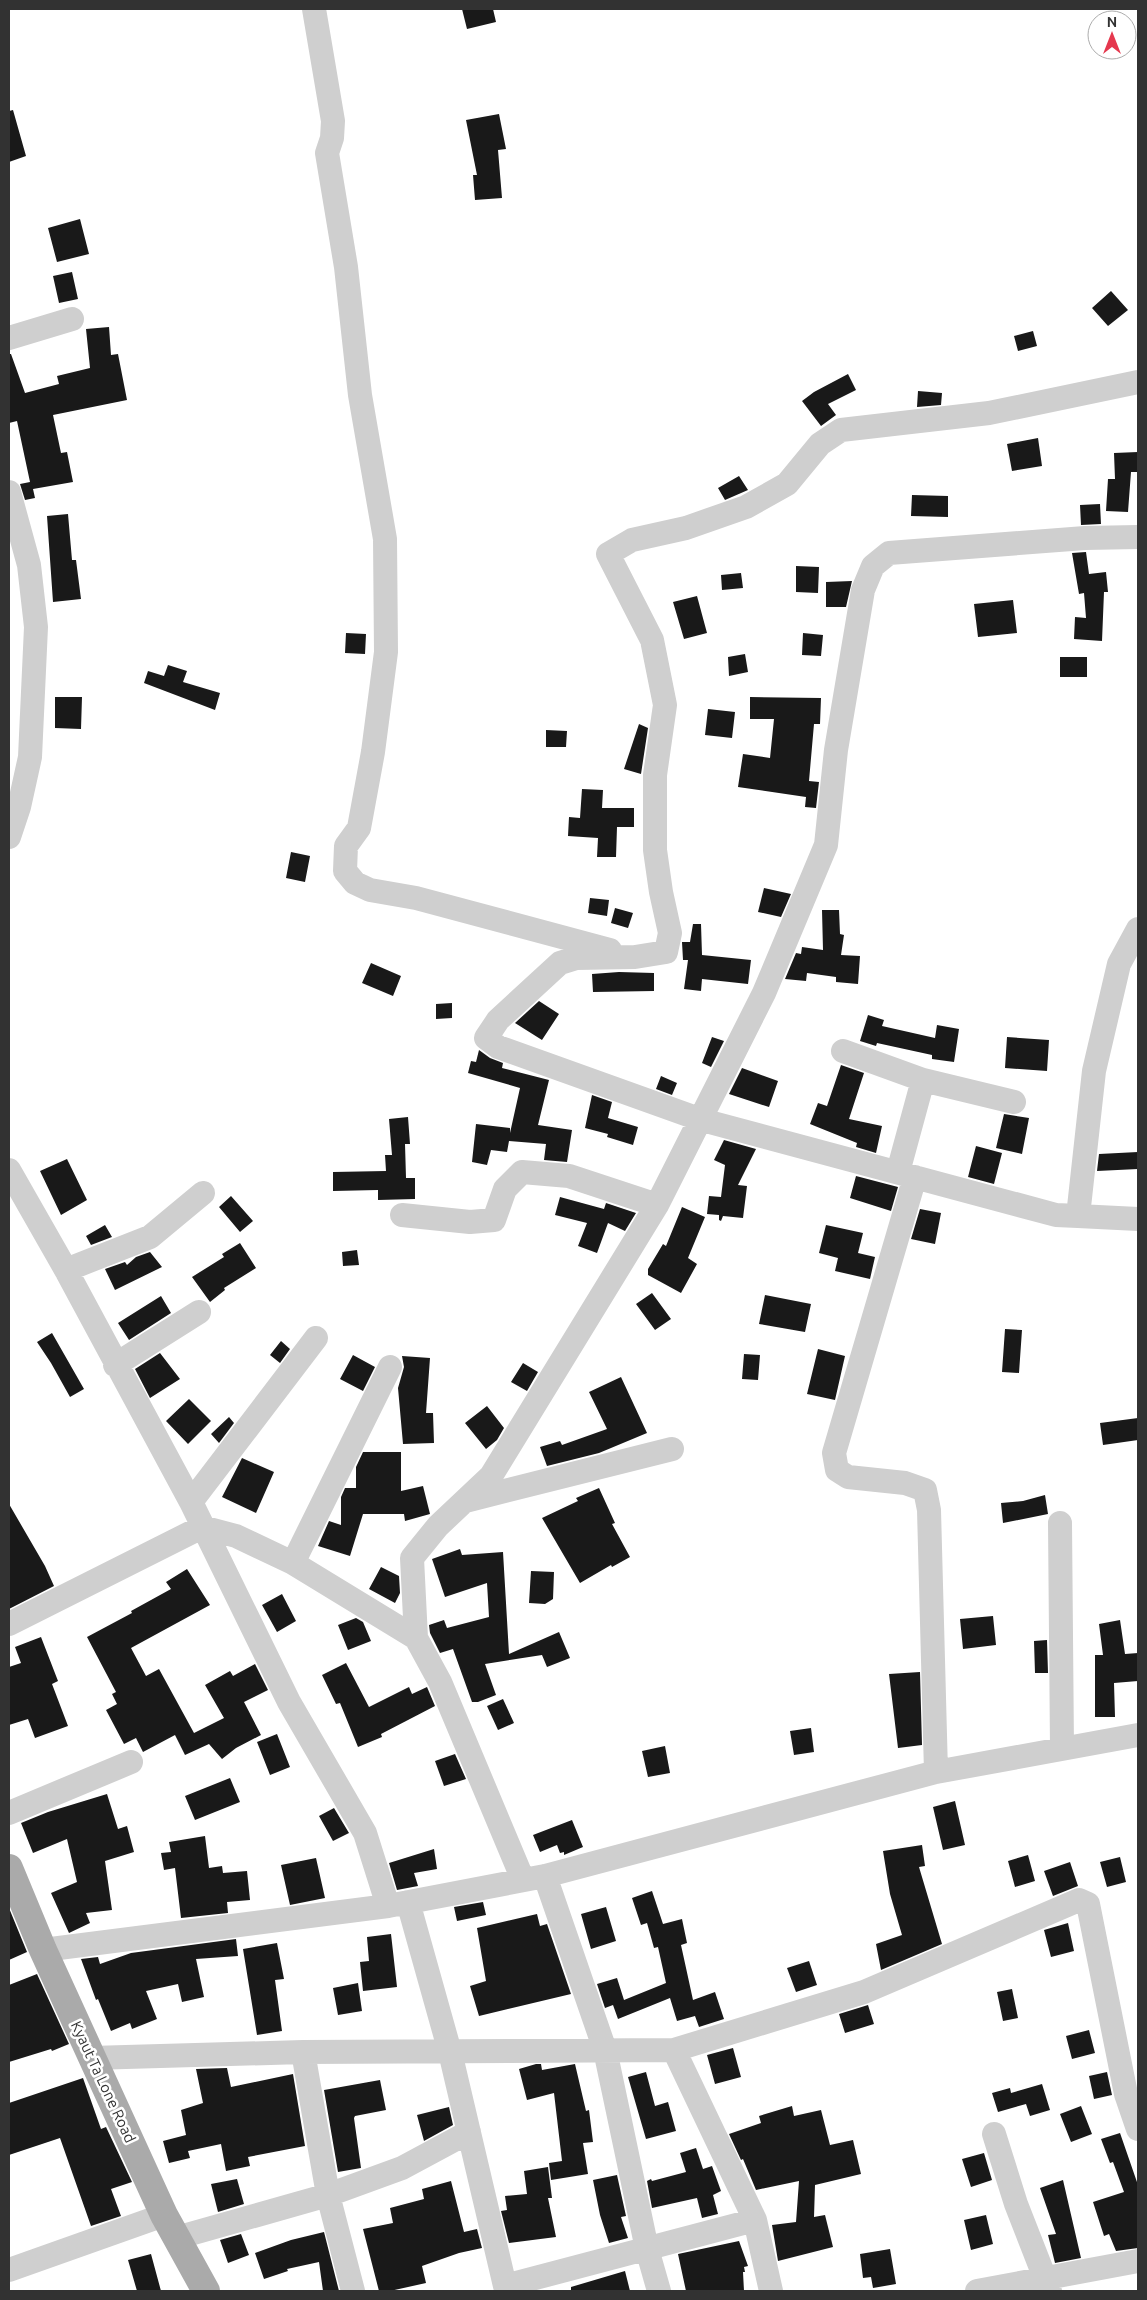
<svg xmlns="http://www.w3.org/2000/svg" width="1147" height="2300" font-family="Ubuntu,sans-serif">
	<rect width="100%" height="100%" fill="#fff"/>
	<path fill="#191919" d="M462,9H493L496,22L467,29Z
		M13,110L26,156L9,162V111Z
		M499,114L506,149L498,150L502,198L475,200L473,175H477L466,120Z
		M80,219L89,254L57,262L48,228Z
		M72,272L78,299L59,303L53,276Z
		M1111,291L1128,310L1108,326L1092,308Z
		M109,327L111,355L118,354L127,400L53,415L61,453L67,452L73,482L33,489L35,498L25,500L20,484L30,482L17,421L9,423V354H11L25,393L59,384L57,376L90,368L86,329Z
		M1033,331L1037,346L1018,351L1014,336Z
		M848,374L856,390L828,404L836,415L821,426L802,401L814,392Z
		M918,391L942,393L941,405L917,407Z
		M1038,438L1042,466L1012,471L1007,444Z
		M1138,452V472H1131L1128,512L1106,511L1108,479H1115L1114,453Z
		M739,476L748,490L725,500L718,488Z
		M912,495L948,496V517L911,516Z
		M1100,504L1101,524L1081,525L1080,505Z
		M68,514L72,560H76L81,599L53,602L47,516Z
		M1086,552L1089,574L1106,572L1108,592H1104L1102,641L1074,639L1075,617L1086,618L1084,593L1079,594L1072,553Z
		M796,566L819,567L818,593L796,592Z
		M741,573L743,588L722,590L721,575Z
		M852,581L846,607H826V582Z
		M697,596L707,633L684,639L673,602Z
		M1013,600L1017,633L978,637L974,604Z
		M346,633L366,634L365,654L345,653Z
		M803,633L823,635L821,656L802,655Z
		M745,654L748,672L729,676L728,657Z
		M1060,657H1087V677H1060Z
		M168,665L187,671L183,682L220,693L215,710L144,683L148,671L164,676Z
		M55,697H82L81,729L55,728Z
		M750,697L821,698L820,724H814L809,781L819,782L816,808L805,807L806,797L738,787L743,754L770,758L774,719H750Z
		M708,709L735,712L732,738L705,735Z
		M639,724L648,728L641,774L624,769Z
		M546,730L567,731L566,747H546Z
		M582,789L603,790L602,808H634V827H617L616,857H597L598,838L568,836L569,817L580,818Z
		M291,852L310,856L305,882L286,878Z
		M764,888L791,894L781,917L758,912Z
		M590,898L609,900L607,916L588,913Z
		M615,908L633,913L628,928L611,923Z
		M822,910H839L840,934L844,935L841,955L860,956L858,984L836,982V977L807,973L806,981L785,979L796,953L801,954L802,947L823,950Z
		M693,924H701L702,955L751,960L748,984L702,979L701,991L684,989L688,960H683L682,942H690Z
		M371,963L401,976L393,996L362,983Z
		M619,972L654,973V991L593,992L592,974Z
		M539,1001L559,1014L542,1040L515,1023Z
		M452,1003V1018L436,1019V1004Z
		M868,1015L884,1020L882,1026L935,1038L937,1025L959,1029L954,1062L932,1059V1055L877,1043L876,1046L860,1041Z
		M712,1037L724,1041L711,1067L702,1063Z
		M1007,1037L1049,1040L1047,1071L1005,1068Z
		M479,1050L490,1058L503,1063L502,1068L549,1080L538,1125L572,1130L567,1162L544,1160L546,1144L509,1141L507,1152L491,1150L487,1165L472,1162L476,1124L510,1128V1133L520,1088L468,1073L471,1061L476,1062Z
		M841,1065L864,1073L849,1119L882,1126L876,1153L856,1147L857,1143L810,1124L818,1103L827,1106Z
		M742,1068L778,1081L769,1107L729,1094Z
		M661,1076L677,1083L672,1095L656,1089Z
		M592,1095L612,1102L608,1118L638,1127L633,1145L607,1137L608,1134L585,1128Z
		M1004,1114L1029,1118L1022,1154L996,1148Z
		M408,1117L410,1144H405L406,1178H415V1199L378,1200V1190L333,1191V1172L386,1171L385,1155H392L389,1119Z
		M724,1140L756,1149L738,1185L747,1186L743,1218L723,1216L721,1221L719,1220V1215L707,1214L709,1196L721,1197L725,1165L714,1160Z
		M976,1146L1002,1153L994,1184L968,1177Z
		M1138,1152V1169L1097,1171L1099,1154Z
		M67,1159L87,1200L61,1215L40,1171Z
		M856,1176L898,1187L891,1211L850,1198Z
		M231,1196L253,1221L240,1232L219,1207Z
		M560,1197L604,1209L606,1203L636,1213L625,1231L608,1223L597,1253L578,1246L587,1223L555,1215Z
		M682,1207L705,1217L688,1258L697,1264L681,1293L648,1275V1269L663,1244L666,1246Z
		M920,1209L941,1213L935,1244L911,1239Z
		M105,1225L112,1237L91,1245L86,1236Z
		M826,1225L863,1233L858,1253L875,1257L870,1279L835,1271L838,1258L819,1253Z
		M240,1243L256,1268L224,1288L225,1290L210,1302L192,1277L224,1257L222,1254Z
		M357,1250L359,1265L343,1266L342,1252Z
		M150,1252L162,1267L115,1290L105,1269L125,1262L127,1265L136,1257Z
		M652,1293L671,1319L655,1330L636,1304Z
		M765,1295L811,1304L805,1332L759,1324Z
		M161,1296L171,1313L129,1340L118,1323Z
		M1005,1329L1022,1330L1019,1373L1002,1372Z
		M52,1333L84,1389L70,1397L51,1363L37,1342Z
		M281,1341L290,1349L280,1363L270,1355Z
		M818,1349L845,1356L835,1400L807,1394Z
		M160,1353L180,1379L150,1398L135,1369Z
		M744,1354L760,1355L758,1380L742,1379Z
		M353,1355L375,1367L363,1391L340,1379Z
		M402,1356L430,1358L426,1413H433L434,1443L403,1444L398,1388L404,1367Z
		M523,1363L538,1372L527,1391L511,1382Z
		M621,1377L647,1433L599,1453L547,1466L540,1447L560,1441L562,1445L607,1429L589,1392Z
		M189,1399L211,1421L188,1444L166,1421Z
		M487,1406L504,1428L497,1440L486,1449L465,1423Z
		M229,1417L234,1423L219,1443L211,1434Z
		M1138,1418V1440L1103,1445L1100,1423Z
		M363,1452H401V1491L423,1486L430,1514L405,1521L404,1514H363L350,1556L318,1546L329,1521L341,1525V1497L345,1488H356V1467Z
		M242,1458L274,1472L256,1513L222,1497Z
		M599,1488L615,1523L612,1524L630,1557L612,1567L611,1565L580,1583L542,1518L578,1501L576,1498Z
		M1045,1495L1048,1514L1003,1523L1001,1503L1023,1501Z
		M9,1504L45,1566L54,1586L9,1609Z
		M460,1549L462,1555L503,1552L509,1654L559,1632L570,1658L547,1667L542,1655L485,1664L496,1695L478,1702H472L453,1649L440,1653L430,1633L429,1625L444,1620L447,1628L489,1617L487,1583L445,1597L432,1559Z
		M381,1567L399,1576L400,1593L395,1603L369,1589Z
		M187,1569L210,1605L131,1648L146,1676L159,1669L194,1733L224,1718L205,1685L230,1671L233,1676L255,1664L268,1690L244,1702L261,1735L236,1748L222,1759L209,1744L185,1755L175,1735L143,1752L136,1738L124,1744L106,1710L117,1704L112,1694L116,1692L87,1637L132,1613L131,1611L171,1589L166,1582Z
		M531,1571L554,1572L553,1599L545,1604L529,1603Z
		M282,1594L296,1621L277,1632L262,1605Z
		M993,1616L996,1645L963,1649L960,1619Z
		M356,1618L363,1622L371,1641L348,1650L338,1625Z
		M1120,1620L1125,1654L1138,1653V1681L1114,1683L1115,1717H1095V1655H1103L1099,1624Z
		M41,1637L58,1681L52,1684L68,1726L35,1738L28,1719L9,1725V1667L21,1663L15,1647Z
		M1047,1640L1048,1673H1035L1034,1641Z
		M346,1663L369,1707L409,1687L412,1694L427,1687L435,1706L381,1734L382,1737L358,1747L340,1703L336,1704L322,1675Z
		M920,1672L922,1745L898,1748L889,1674Z
		M503,1699L514,1723L498,1730L487,1706Z
		M811,1728L814,1752L794,1755L790,1731Z
		M277,1734L290,1767L270,1775L257,1742Z
		M665,1746L670,1773L648,1777L642,1751Z
		M455,1754L466,1779L444,1786L435,1761Z
		M230,1778L240,1802L195,1820L185,1796Z
		M107,1794L118,1829L127,1826L134,1852L105,1861L112,1910L86,1913L90,1923L69,1933L51,1893L77,1882L67,1839L33,1853L21,1823L48,1812Z
		M955,1801L965,1845L943,1850L933,1807Z
		M334,1808L349,1833L333,1841L319,1816Z
		M572,1820L583,1847L564,1855V1852L560,1853L557,1845L540,1852L533,1835Z
		M205,1836L209,1868L222,1866L223,1873L247,1871L250,1900L227,1902L228,1913L181,1918L175,1868L164,1870L161,1853L171,1852L169,1842Z
		M922,1845L925,1866L919,1867L942,1944L881,1970L876,1944L902,1935L890,1894L883,1851Z
		M434,1849L437,1869L414,1873L418,1886L397,1890L389,1863Z
		M1028,1855L1035,1881L1015,1887L1008,1861Z
		M1120,1857L1126,1882L1107,1887L1100,1862Z
		M316,1858L325,1898L290,1905L281,1865Z
		M1070,1862L1078,1886L1053,1896L1044,1871Z
		M652,1891L663,1924L682,1919L687,1943L681,1945L693,2000L715,1992L724,2019L699,2027L695,2016L677,2021L670,1998L618,2019L613,2005L605,2008L597,1984L617,1978L624,2000L666,1983L658,1947L654,1948L647,1923L641,1925L632,1898Z
		M483,1902L486,1915L457,1921L454,1907Z
		M606,1907L616,1941L591,1949L581,1914Z
		M9,1908L27,1952L9,1960Z
		M537,1914L540,1926L547,1924L571,1994L479,2016L470,1986L486,1981L477,1928Z
		M1068,1923L1074,1951L1051,1957L1044,1930Z
		M391,1934L397,1987L363,1991L360,1962L369,1961L367,1937Z
		M236,1939L238,1956L196,1959L204,1997L182,2002L178,1984L146,1991L157,2019L132,2029L130,2023L111,2031L98,1999L96,2000L81,1959L98,1957L100,1964L131,1953Z
		M277,1943L284,1979L275,1980L282,2031L257,2035L243,1949Z
		M809,1961L817,1985L796,1992L787,1968Z
		M37,1974L69,2044L52,2051L51,2049L9,2062V1985Z
		M358,1983L362,2011L338,2015L333,1988Z
		M1012,1989L1018,2018L1003,2021L997,1992Z
		M868,2005L874,2024L845,2033L839,2014Z
		M1089,2030L1095,2053L1072,2059L1066,2036Z
		M733,2048L741,2077L715,2084L707,2055Z
		M536,2064H541L542,2070L575,2064L586,2111L589,2110L593,2142L583,2143L588,2174L551,2180L549,2163L562,2161L554,2093L527,2100L519,2069Z
		M227,2068L231,2087L293,2074L305,2146L248,2157L250,2166L226,2171L221,2144L188,2151L190,2158L169,2163L163,2141L186,2135L181,2110L203,2103L196,2069Z
		M646,2072L655,2106L668,2102L676,2131L646,2139L628,2077Z
		M1107,2072L1112,2095L1094,2099L1089,2076Z
		M83,2078L101,2129L106,2127L132,2182L111,2189L121,2216L91,2226L60,2138L9,2155V2103Z
		M380,2080L386,2110L355,2116L354,2118L361,2168L338,2172L324,2090Z
		M1042,2084L1050,2110L1030,2116L1026,2104L998,2112L992,2093L1010,2088L1011,2093Z
		M792,2106L794,2116L821,2110L830,2145L853,2140L861,2174L815,2185L814,2217L825,2215L833,2247L778,2261L772,2225L796,2222L799,2181L756,2190L743,2159L741,2160L729,2134L761,2123L759,2116Z
		M1081,2106L1092,2134L1071,2142L1060,2114Z
		M449,2107L453,2125L424,2141L417,2115Z
		M1120,2133L1138,2185V2248L1116,2251L1109,2234L1104,2236L1093,2202L1124,2192L1113,2162L1110,2163L1101,2139Z
		M696,2148L703,2169L712,2166L721,2191L713,2195L718,2214L702,2218L697,2198L652,2208L647,2181L651,2179L652,2181L686,2172L680,2153Z
		M984,2153L992,2180L971,2187L962,2159Z
		M548,2167L552,2198H548L556,2237L509,2243L501,2211L507,2210L505,2196L527,2194L524,2171Z
		M617,2175L626,2216L621,2217L628,2238L609,2243L600,2215L593,2180Z
		M237,2179L244,2204L218,2212L211,2184Z
		M1063,2180L1081,2258L1055,2263L1048,2235L1056,2234L1040,2188Z
		M451,2181L464,2232L477,2229L482,2248L459,2253L422,2266L426,2283L390,2291H379L363,2229L393,2223L390,2208L424,2199L422,2189Z
		M986,2215L993,2244L971,2250L964,2220Z
		M324,2232L339,2291H323L319,2262L287,2269L288,2271L264,2279L255,2253L291,2240Z
		M241,2234L249,2255L228,2263L220,2240Z
		M739,2241L748,2266L744,2267L745,2272H743L744,2291H686L678,2254Z
		M890,2249L896,2284L873,2288L871,2277L863,2278L860,2254Z
		M151,2254L161,2291H137L128,2260Z
		M625,2271L630,2291H571V2287Z"/>
	<g fill="none" stroke-linecap="round" stroke-linejoin="round">
		<path stroke="#cfcfcf" stroke-width="24" d="M314,9L333,121L332,138L327,153L346,267L360,395L385,539L386,652L373,752L359,828L346,846L345,871L355,883L370,890L416,898L610,950
			M9,338L72,319
			M1138,382L989,413L841,430L820,444L787,484L746,507L686,528L632,540L608,554L652,640L665,705L655,775V850L661,892L670,933L666,952L635,957L576,958L560,963L498,1020L486,1038L498,1047L702,1120L1056,1215L1078,1216L1094,1071L1119,964L1138,929
			M9,492L29,565L36,627L30,757L19,807L9,837
			M843,1051L923,1080
			M9,1170L66,1270L191,1502L289,1702L365,1833L388,1906
			M898,1172L923,1080L1014,1102
			M915,1177L834,1453L837,1470L848,1477L905,1483L925,1490L929,1510L936,1772
			M402,1215L470,1222L494,1220L505,1189L522,1172L569,1176L657,1205
			M1078,1216L1138,1219
			M66,1270L150,1237L203,1193
			M115,1365L199,1312
			M465,1501L672,1449
			M191,1502L316,1338
			M1060,1523L1062,1748
			M293,1563L390,1367
			M9,1624L202,1527L236,1536L293,1563L416,1638
			M9,1813L131,1762
			M545,1876L605,2050L647,2249L659,2291
			M523,1880L440,1682L416,1638L412,1558L438,1526L491,1476L657,1205L764,993L826,845L836,750L863,590L873,566L889,553L1085,538L1138,537
			M408,1902L450,2052L505,2286L755,2220
			M43,1950L388,1906L545,1876L936,1772L1138,1735
			M674,2050L864,1992L1079,1900L1088,1904L1126,2094L1138,2129
			M303,2052L328,2195L353,2291
			M91,2058L303,2052L674,2050L755,2220L771,2291
			M994,2134L1016,2204L1050,2291
			M176,2238L328,2195L402,2168L469,2132
			M9,2270L164,2215
			M977,2291L1138,2261"/>
		<path stroke="#aaa" stroke-width="28" d="M9,1868L43,1950L164,2215L206,2291"/>
	</g>
	<g text-anchor="middle" stroke-width="5" stroke-linejoin="round" paint-order="stroke">
		<g font-size="15" fill="#323232" stroke="#fff">
			<text transform="translate(103 2082) rotate(65)" y="5">Kyaut Ta Lone Road</text>
		</g>
	</g>
	<rect width="1147" height="2300" fill="none" stroke="#323232" stroke-width="20"/>
	<g transform="translate(1112 35)"><circle r="24" fill="#ffffff" stroke="#adadad"/>
	<path d="M0-4L9 19L0 12L-9 19Z" fill="#e5384e"/>
	<text y="-8" font-size="14" font-weight="bold" text-anchor="middle" fill="#323232">N</text>
	</g>
</svg>
